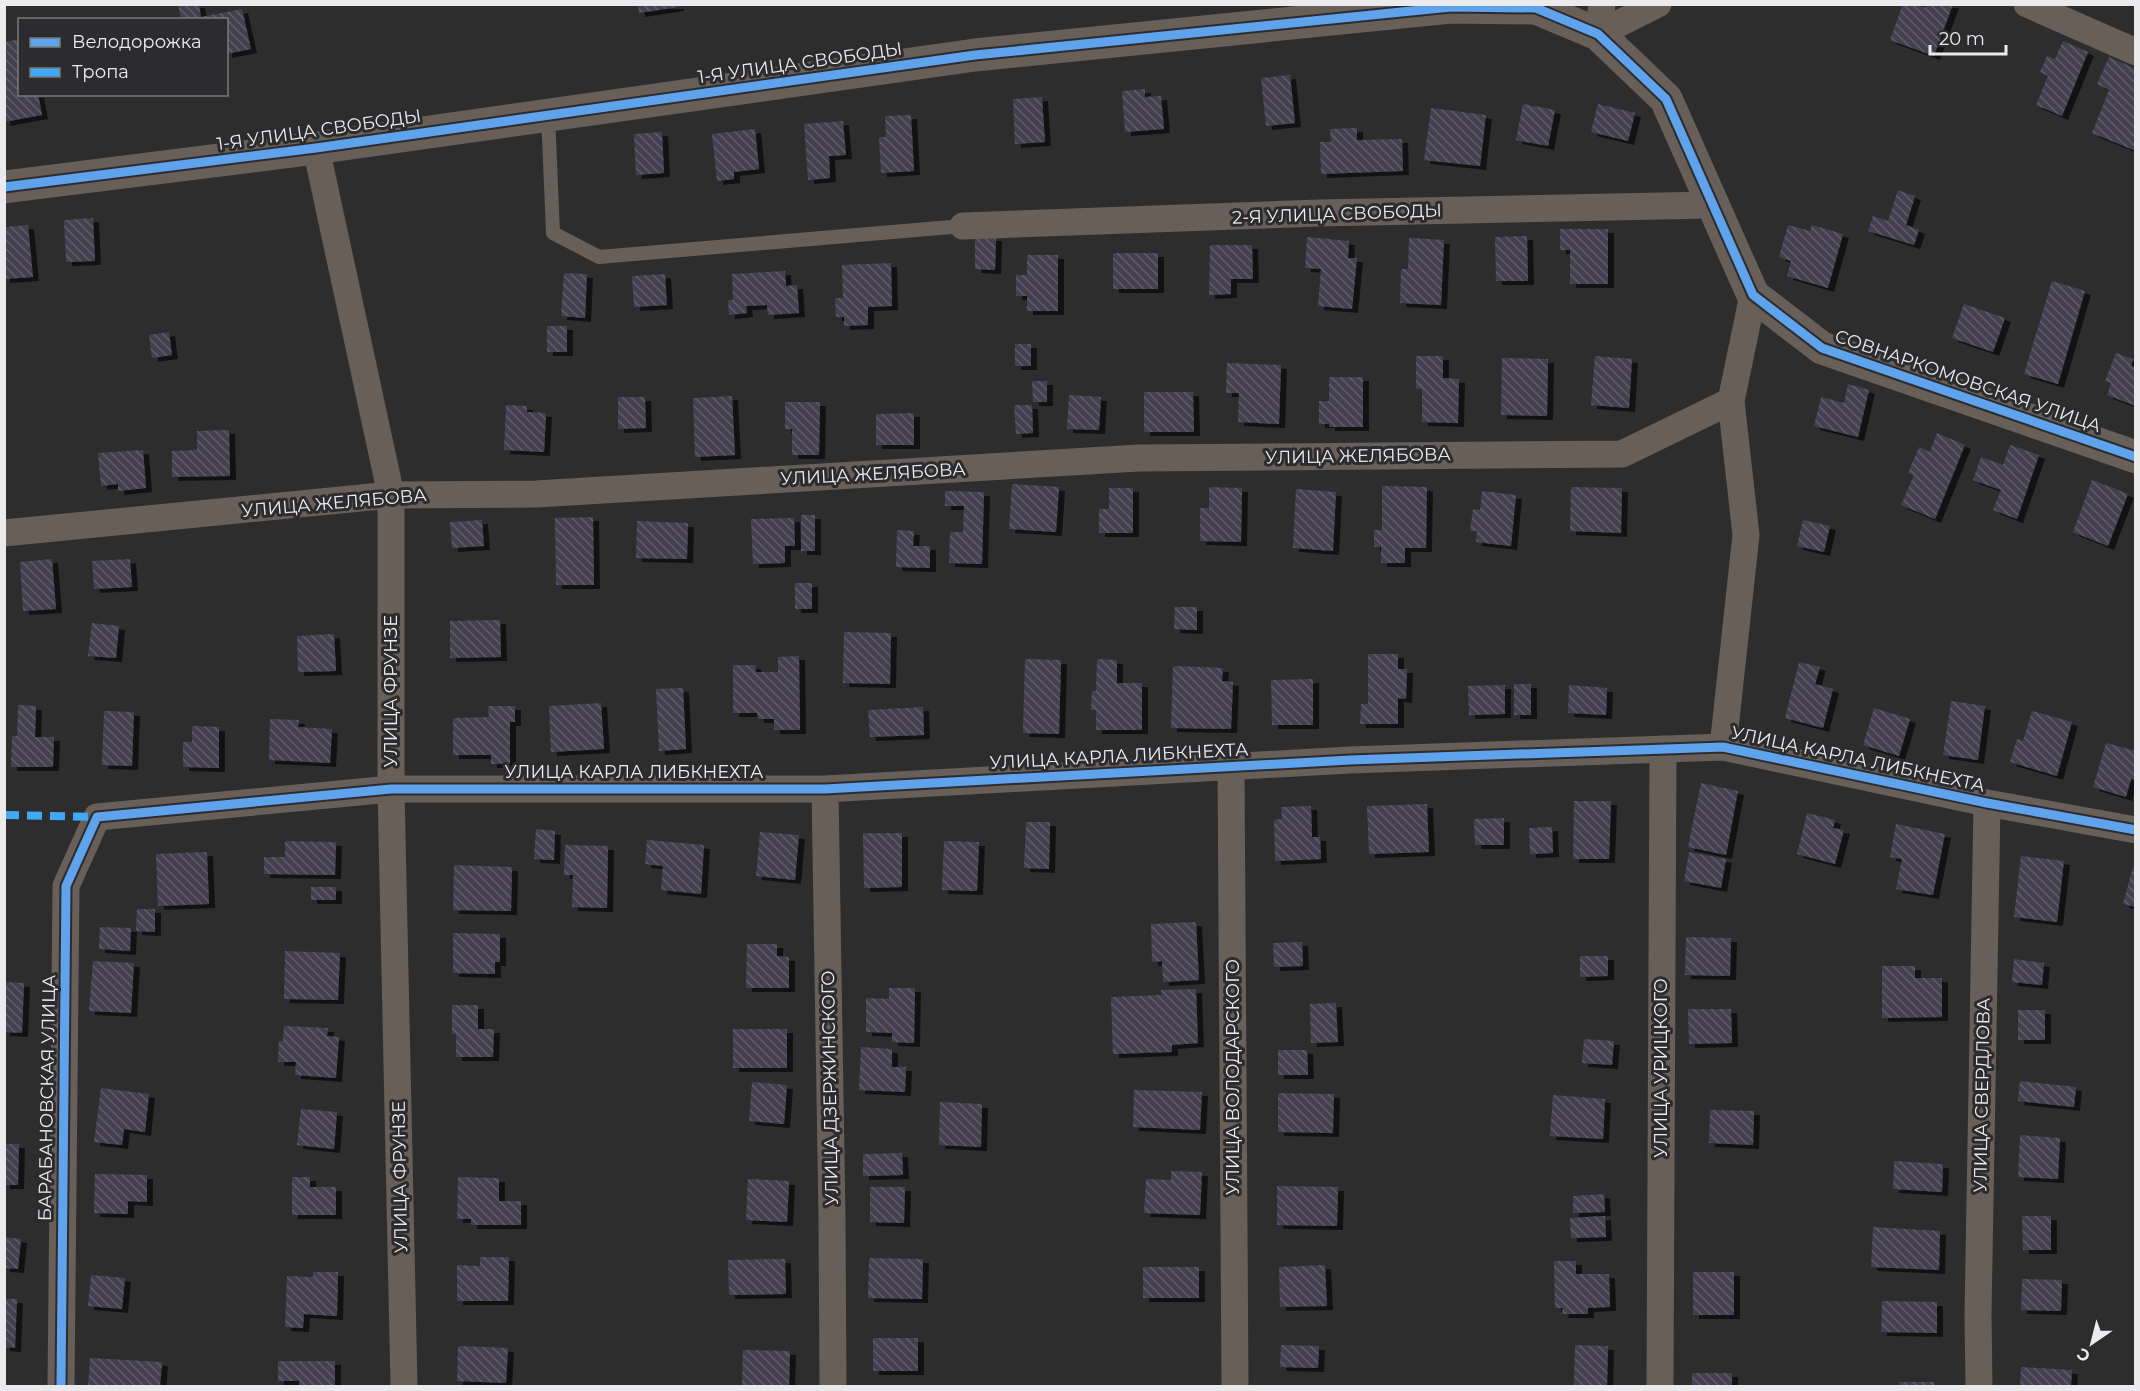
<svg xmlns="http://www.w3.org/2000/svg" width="2140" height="1391" font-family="Montserrat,sans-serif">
	<defs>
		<pattern id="building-back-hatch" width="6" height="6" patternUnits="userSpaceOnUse" patternTransform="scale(1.5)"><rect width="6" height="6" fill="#454150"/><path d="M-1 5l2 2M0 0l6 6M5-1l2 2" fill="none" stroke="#605d6a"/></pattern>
		<filter id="shadow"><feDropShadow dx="6" dy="4" stdDeviation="0" flood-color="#0009"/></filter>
	</defs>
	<rect width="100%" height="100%" fill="#2d2d2e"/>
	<path fill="url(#building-back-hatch)" filter="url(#shadow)" d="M178,4H199L201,17L242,9L251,49L226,54V20H181Z
		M1903,4H1914L1925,8L1926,4H1953L1934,56L1890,40Z
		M638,5H678V7L639,13Z
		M20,39V94H38L42,115L4,122V54H7L5,42Z
		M2063,41L2088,52L2062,116L2036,105L2048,76L2040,72L2047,56L2055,59Z
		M2109,57L2136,69V151L2092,133L2109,90L2097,84Z
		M1290,75L1295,123L1266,126L1261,78Z
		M1145,89V97L1161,96L1164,129L1125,132L1122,91Z
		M1042,97L1045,142L1015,144L1013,99Z
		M1523,104L1555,110L1548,146L1516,140Z
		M1598,104L1635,113L1628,141L1591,132Z
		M1431,108L1486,115L1480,166L1424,160Z
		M911,115L914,171L881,173L879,137H886L885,116Z
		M843,121L846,155L829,156L830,178L808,180L804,124Z
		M1357,128V140L1402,139L1403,171L1321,174L1320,142H1331L1330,129Z
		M755,129L759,169L734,172V179L717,181L712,134Z
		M662,132L664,173L636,175L634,134Z
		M1898,190L1915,196L1906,225L1919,230L1914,245L1868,231L1873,216L1888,221Z
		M93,218L95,261L66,262L64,220Z
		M28,225L33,277L4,279V227Z
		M1788,225L1810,231L1812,225L1843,234L1828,288L1787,276L1791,261L1779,257Z
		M1560,229H1608V284H1570V250H1560Z
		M1527,236L1528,281H1496L1495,237Z
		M975,237H996L995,270L975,269Z
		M1307,237L1349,241L1348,258H1357L1352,309L1318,306L1321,269L1305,268Z
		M1409,238L1444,240L1441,305L1400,303L1401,269H1408Z
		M1210,245H1252L1253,279H1231V294L1209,295Z
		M1113,253H1158V289H1113Z
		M1027,255H1058V311H1027V296H1016V275H1027Z
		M891,263L892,306L868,307V325L844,326V317H836L835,298H843L842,265Z
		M785,271L786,286L797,285L799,313L768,315L767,305L746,306L747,313L729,315L728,300H733L732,274Z
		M564,273L587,274L585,318L561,316Z
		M665,274L667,305L634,307L632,276Z
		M2052,281L2085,291L2058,384L2024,374Z
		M1964,304L2005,318L1993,352L1952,338Z
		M547,326H567V352H547Z
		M169,332L172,355L152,358L149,335Z
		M1015,344H1031V366H1015Z
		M2116,353L2133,359L2131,366L2136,367V406L2107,395L2111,383L2105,381Z
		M1416,356H1443V378L1459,379L1458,423L1422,422V389H1416Z
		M1595,356L1632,359L1629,408L1591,405Z
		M1502,358L1548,359L1547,416L1501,415Z
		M1227,363L1281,365L1279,424L1238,422L1239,393H1226Z
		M1329,377H1363V427H1329V424H1319V401H1329Z
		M1032,381H1047V402H1033Z
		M1848,384L1869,390L1858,437L1814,426L1821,397L1844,403Z
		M1144,392H1193L1194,432H1144Z
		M1069,395L1101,397L1099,430L1067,429Z
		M732,396L735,455L695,457L693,398Z
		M618,397H645L646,428L618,429Z
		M785,402H820L819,455H792V429H785Z
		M506,405L527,406V412L546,413L544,452L504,450Z
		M1014,405H1032L1033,433L1016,434Z
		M914,413V445H876V414Z
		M229,430L230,476L172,477V451L197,450V431Z
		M1937,433L1965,445L1935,519L1901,505L1914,475L1908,473L1919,447L1930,452Z
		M2010,445L2039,455L2017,519L1993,510L2001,490L1973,480L1981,457L2003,465Z
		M143,450L146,488L118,491V484L101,486L98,453Z
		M2092,480L2128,494L2108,546L2073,532Z
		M1012,484L1059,487L1056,532L1009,529Z
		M1382,486L1427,487L1426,548H1405V563H1381V547H1374V530H1382Z
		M1209,487L1242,488L1241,542L1200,541V508H1209Z
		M1571,487L1622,488L1621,533L1570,531Z
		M1109,488H1133V533H1099V509H1109Z
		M1296,489L1336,492L1333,551L1293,548Z
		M945,491L984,492L982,564L949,563L950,532H963L964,506H945Z
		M1482,491L1516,495L1511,546L1476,542L1477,531H1470L1473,509L1480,510Z
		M801,515H815V551H801Z
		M593,517L594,585H556L555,518Z
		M794,518L795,546H785V563L753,564L751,519Z
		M482,520L484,546L452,548L450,522Z
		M1803,520L1830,526L1824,552L1797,546Z
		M637,521L688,523L687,559L636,558Z
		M897,530L914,531L913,546H930V568L896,567Z
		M52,559L56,609L23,611L20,562Z
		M130,559L132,587L94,589L92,561Z
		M795,583H812V609H795Z
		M1175,607H1197V630L1174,629Z
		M500,620L501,657L450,658V621Z
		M92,623L119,626L116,658L88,656Z
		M844,632L891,633L890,684L843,683Z
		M334,634L336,671L298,672L297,636Z
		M1368,654H1398V669H1407L1406,699L1398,698V724H1360L1361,704H1368Z
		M799,656L800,730H774V719H758L757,713H733V665H755L756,672H778V657Z
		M1025,659L1061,660L1059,734L1023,733Z
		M1097,659L1117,660V683H1142V730H1096V710H1091L1092,691H1096Z
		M1799,662L1820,667L1815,684L1833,689L1823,728L1785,718Z
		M1173,666L1223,668L1222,681L1233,682L1231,729L1171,728Z
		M1313,679V725H1272L1271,680Z
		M1514,684H1531V715H1514Z
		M1505,685V714L1469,715L1468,686Z
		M1569,685L1607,688L1606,715L1568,713Z
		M683,688L686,749L659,751L656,689Z
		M1951,701L1985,706L1978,760L1943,755Z
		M601,703L604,749L551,752L549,706Z
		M18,705L36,706L35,737H54L53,767H11L12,736H17Z
		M488,706H515V722H510V764H491V755H453V718L489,717Z
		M923,707L924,735L870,737L868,710Z
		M1874,708L1910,719L1899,756L1863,745Z
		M104,711L134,712L132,766L102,765Z
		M2032,711L2072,722L2057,776L2010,762L2017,739L2023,741Z
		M270,719L299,720L298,727L332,729L330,763L269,760Z
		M192,726L219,727V768L183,767V742H192Z
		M2106,743L2136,751V780L2131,779L2126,797L2093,787Z
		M1701,783L1738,791L1726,855L1688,847Z
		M1574,801H1611L1609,859H1573Z
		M1427,804L1429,852L1369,854L1367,806Z
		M1311,806L1312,837H1320L1321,859L1275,861L1274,820L1282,819L1281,807Z
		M1807,813L1835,820L1833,828L1844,830L1835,864L1797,854Z
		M1504,818V845H1475L1474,819Z
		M1026,822H1050L1049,869L1024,868Z
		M1896,824L1945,834L1933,895L1896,889L1902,859L1890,857Z
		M1552,827L1553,853L1530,854L1529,828Z
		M536,829L555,831L554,860L534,859Z
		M760,832L799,835L795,880L756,876Z
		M863,833H902V887L864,888Z
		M647,840L704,845L701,894L661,890L663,866L645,864Z
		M285,841L336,842L335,875L264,874V857H285Z
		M944,841L979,842L977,891L942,890Z
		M565,845L608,846L607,908L572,907L573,875H564Z
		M207,852L209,904L158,906L156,854Z
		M1689,852L1726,859L1721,888L1684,881Z
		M2021,856L2064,861L2057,922L2014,917Z
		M454,865L512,867L511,911L453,910Z
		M2133,867L2136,868V907L2123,904Z
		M311,887H336V900H311Z
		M137,909H155V932L136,931Z
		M1196,922L1199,980L1163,982L1162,961L1152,962L1151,924Z
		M100,927L131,928L130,951L99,949Z
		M453,933L500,934V962H495V974L453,973Z
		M1686,937L1731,938L1730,976L1685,975Z
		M1302,942L1303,966L1274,967L1273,943Z
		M747,944H777V956L789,957V988H746Z
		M285,951L340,953L338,1000L284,999Z
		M1580,956H1608V976L1580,977Z
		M2014,959L2044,963L2042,985L2012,982Z
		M93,961L134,963L131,1013L89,1011Z
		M1882,966H1915V978H1942V1017L1882,1018Z
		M4,982L24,983L22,1033L4,1032Z
		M889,988H915L914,1043L892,1042V1033L866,1032V998L889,999Z
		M1196,989L1198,1043L1172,1045V1052L1113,1054L1111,997L1162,995L1161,990Z
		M1336,1003L1338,1042L1311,1043L1310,1004Z
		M452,1005H478V1029H494L493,1057H456V1034H452Z
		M1688,1009H1731L1732,1043L1689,1044Z
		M2018,1010H2045V1040H2018Z
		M284,1026L328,1028L327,1036L339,1037L336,1078L295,1075L296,1062H278L279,1041H283Z
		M733,1029H787V1068H733Z
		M1584,1039L1614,1041L1612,1065L1582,1063Z
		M861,1047L892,1049V1067H906L905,1092L859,1090Z
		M1278,1050H1307L1308,1075H1278Z
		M2020,1081L2076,1087L2074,1107L2018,1101Z
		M752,1082L787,1085L784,1124L749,1121Z
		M101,1088L149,1094L145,1132L124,1129L122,1145L94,1142Z
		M1134,1090L1202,1092L1200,1130L1133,1127Z
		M1278,1093L1334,1094L1333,1133L1278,1132Z
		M1553,1095L1605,1099L1603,1139L1550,1136Z
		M940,1102L982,1104L981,1147L939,1145Z
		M301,1109L337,1112L334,1149L297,1145Z
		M1710,1110L1754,1111L1753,1145L1709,1143Z
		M2020,1135L2060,1138L2058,1179L2018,1177Z
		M4,1144H19L18,1185H4Z
		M902,1153L903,1175L863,1176V1154Z
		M1894,1161L1943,1164L1942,1192L1893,1189Z
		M1171,1171L1202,1172L1200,1215L1144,1213L1146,1179L1171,1180Z
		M95,1174L147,1175V1202L128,1201V1214L94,1213Z
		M292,1177H310V1187H336V1215H292Z
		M458,1177L499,1178V1201H521V1225H471V1219H457Z
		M748,1179L789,1181L787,1222L746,1220Z
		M1277,1186L1338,1187L1337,1226L1277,1225Z
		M870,1187H905L904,1223L870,1222Z
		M1604,1194L1605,1212L1573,1213V1196Z
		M1605,1216L1606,1237L1571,1238L1570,1218Z
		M2022,1216H2051V1250H2023Z
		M1873,1227L1940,1231L1939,1270L1871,1267Z
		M4,1237L21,1239L18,1269L4,1268Z
		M480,1257H509L508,1301H457V1265L480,1266Z
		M869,1258L923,1259L922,1299L868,1298Z
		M785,1259L786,1294L729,1295L728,1260Z
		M1554,1261H1576V1274H1609L1610,1307L1588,1308V1314H1562L1563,1308H1555Z
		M1325,1265L1327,1306L1280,1307L1279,1267Z
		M1143,1267H1199V1298H1143Z
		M313,1272H338L337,1316L304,1314L303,1328L285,1327L287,1276L313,1277Z
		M1693,1272H1734V1315H1693Z
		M91,1275L125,1278L122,1309L88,1306Z
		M2022,1279L2062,1280L2061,1311L2021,1310Z
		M4,1299H17L15,1348L4,1347Z
		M1882,1301L1937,1302V1333L1881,1332Z
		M873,1338H918V1371H873Z
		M1281,1345L1319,1346L1318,1368L1280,1367Z
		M1575,1345L1608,1346L1607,1386H1574Z
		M458,1346L508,1348L506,1383L457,1381Z
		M743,1350L790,1351L789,1386H742Z
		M90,1358L162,1362L160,1386H88Z
		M278,1361H335V1386H299V1381H278Z
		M2021,1367L2072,1370L2071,1386H2020Z
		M1692,1373H1732V1386H1692Z
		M1899,1382H1934V1386H1899Z"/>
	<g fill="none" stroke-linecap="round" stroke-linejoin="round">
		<path stroke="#675f58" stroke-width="14" d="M548,114L553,233L599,257L963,226"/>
		<path stroke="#675f58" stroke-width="27" d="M2027,4L2136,52
			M1598,34L1658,4
			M1598,34L1602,4
			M316,148L391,495V789L404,1386
			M963,226L1319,213L1712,205
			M4,533L391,495L536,494L1139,458L1622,454L1731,401
			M1723,747L1746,535L1731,401L1753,295
			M1231,767L1235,1386
			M825,789L832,1219L833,1386
			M61,1386L66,886L97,817L391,789H825L1350,760L1723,747L1987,803L2136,830
			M1660,1386L1663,749
			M1979,1386L1978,1315L1987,803"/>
		<path stroke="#675f58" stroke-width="33" d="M4,187L316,148L975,55L1451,7L1536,8L1598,34L1666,99L1753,295L1822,348L2136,457"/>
		<path stroke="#3fa9f5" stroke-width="8" stroke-dasharray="15 8" stroke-linecap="butt" d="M4,815L97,817"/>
		<defs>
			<path id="cycleway" d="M4,187L316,148L975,55L1451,7L1536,8L1598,34L1666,99L1753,295L1822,348L2136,457
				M61,1386L66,886L97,817L391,789H825L1350,760L1723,747L1987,803L2136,830"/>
		</defs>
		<use href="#cycleway" stroke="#2c2c2f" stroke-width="13"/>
		<use href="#cycleway" stroke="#60a3ed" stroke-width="9"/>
	</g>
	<g text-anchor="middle" stroke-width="6" stroke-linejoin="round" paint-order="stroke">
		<g font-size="18" fill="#ebebed" stroke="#2c2c2f">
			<text transform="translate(800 63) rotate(-8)" y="6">1-Я УЛИЦА СВОБОДЫ</text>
			<text transform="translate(319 130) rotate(-8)" y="6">1-Я УЛИЦА СВОБОДЫ</text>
			<text transform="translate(1337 214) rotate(-2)" y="6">2-Я УЛИЦА СВОБОДЫ</text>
			<text transform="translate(1968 381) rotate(19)" y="6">СОВНАРКОМОВСКАЯ УЛИЦА</text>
			<text transform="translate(1358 456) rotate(-1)" y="6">УЛИЦА ЖЕЛЯБОВА</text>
			<text transform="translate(873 474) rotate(-3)" y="6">УЛИЦА ЖЕЛЯБОВА</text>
			<text transform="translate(334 503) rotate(-5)" y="6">УЛИЦА ЖЕЛЯБОВА</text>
			<text transform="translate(391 691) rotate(-90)" y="6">УЛИЦА ФРУНЗЕ</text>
			<text transform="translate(1119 756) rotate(-3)" y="6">УЛИЦА КАРЛА ЛИБКНЕХТА</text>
			<text transform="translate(1858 759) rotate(12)" y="6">УЛИЦА КАРЛА ЛИБКНЕХТА</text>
			<text x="634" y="778">УЛИЦА КАРЛА ЛИБКНЕХТА</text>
			<text transform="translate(1661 1068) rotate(-90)" y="6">УЛИЦА УРИЦКОГО</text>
			<text transform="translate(1233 1077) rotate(-90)" y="6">УЛИЦА ВОЛОДАРСКОГО</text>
			<text transform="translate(830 1088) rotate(-91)" y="6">УЛИЦА ДЗЕРЖИНСКОГО</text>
			<text transform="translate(1982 1095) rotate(-89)" y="6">УЛИЦА СВЕРДЛОВА</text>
			<text transform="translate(47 1098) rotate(-89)" y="6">БАРАБАНОВСКАЯ УЛИЦА</text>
			<text transform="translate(400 1177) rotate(-91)" y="6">УЛИЦА ФРУНЗЕ</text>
		</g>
	</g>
	<rect width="2140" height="1391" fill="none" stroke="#ebebed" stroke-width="12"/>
	<rect x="18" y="18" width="210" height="78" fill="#2c2c2f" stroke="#78787b" stroke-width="1.5"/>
	<rect x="30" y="38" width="30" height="9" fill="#60a3ed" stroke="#78787b" stroke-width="1.5"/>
	<text x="72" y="48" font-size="18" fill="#ebebed">Велодорожка</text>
	<rect x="30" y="68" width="30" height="9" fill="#3fa9f5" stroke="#78787b" stroke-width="1.5"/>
	<text x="72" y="78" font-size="18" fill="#ebebed">Тропа</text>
	<g transform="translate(2092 1343) rotate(215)" stroke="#2c2c2f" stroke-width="4.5" paint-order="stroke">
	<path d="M0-4.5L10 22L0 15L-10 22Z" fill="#ebebed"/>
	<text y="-9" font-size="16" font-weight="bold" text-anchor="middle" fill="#ebebed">С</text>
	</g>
	<path d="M1930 45v9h76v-9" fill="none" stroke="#ebebed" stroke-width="3"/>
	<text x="1939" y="45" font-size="18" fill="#ebebed" stroke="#2c2c2f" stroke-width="4.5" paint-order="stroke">20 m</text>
</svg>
